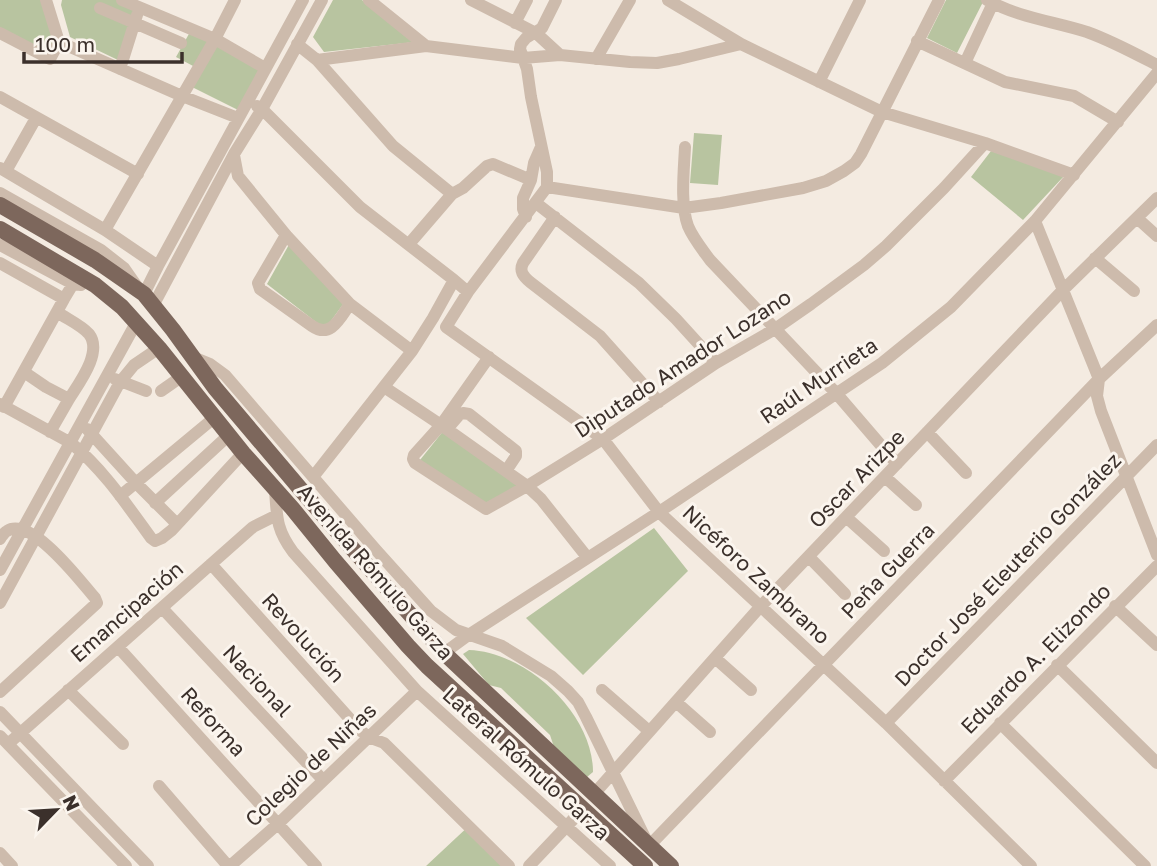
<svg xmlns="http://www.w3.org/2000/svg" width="1157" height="866" font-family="'Golos Text',sans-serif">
	<rect width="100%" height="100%" fill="#f4ebe1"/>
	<path fill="#b8c4a0" d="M0,0H42L55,42L49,56L0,29Z
		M62,0H117L137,10L120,61L70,37L61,5Z
		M333,0H362L415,42L324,52L313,37Z
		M946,0H984L957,53L927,38Z
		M190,32L260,68L238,110L186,84L195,67L176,57Z
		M694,133L722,135L718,185L690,183Z
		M991,151L1065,175L1023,220L971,177Z
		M291,241L344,303L325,329L267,284Z
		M444,430L521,484L488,507L420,460Z
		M654,528L688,571L583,675L526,618Z
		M469,650C526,652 593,713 593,772L587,777L554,747L550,735L501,688L489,685L463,654Z
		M472,823L515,866H426Z"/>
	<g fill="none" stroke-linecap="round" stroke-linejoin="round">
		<path stroke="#cdbbac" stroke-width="12" d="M46,0L59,42L182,96L238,118
			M122,0L215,39L265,68
			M369,0L426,46
			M471,0L536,33L560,55
			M556,0L542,28L526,38L521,44L520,49L527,69L531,97L547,172V187L468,292L446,327L603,439L659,512L886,723L1031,866
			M668,0L741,44L882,112L985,143L1074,175
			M987,0C1020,18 1052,21 1087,32C1112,41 1134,53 1157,65
			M100,8L181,43
			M515,23L527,0
			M0,33L50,59L59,42
			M917,41L1005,82L1074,96L1118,122
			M297,44L317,60L393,146L452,194
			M596,59L630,0
			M317,60L426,46L523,58L560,55L630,62L657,63L679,59L741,44
			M965,63L993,3
			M120,69L137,15
			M819,82L860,0
			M0,97L138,174
			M257,106L262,109L360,207L454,280L468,292
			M685,147C684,170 680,204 688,226C693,238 702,249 710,260L836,393L897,464
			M234,155L238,176L286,235L350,304L412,351
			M0,168L105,230L158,266
			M6,171L36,118
			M547,187L684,208L721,203L803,188L826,181L844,171L855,163L861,154L939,0
			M0,193L101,250L124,268L138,288
			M536,203L639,283L676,319L716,363
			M526,217L523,209V198L531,180L534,163L541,147
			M555,217L523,263C519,271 523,276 530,282L600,336L659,402
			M1137,218L1157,236
			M1035,221L1099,379L1097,396L1101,411L1157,555
			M105,230L215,39L235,0
			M286,235L258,283L260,289L312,326C331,339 340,318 350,304
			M409,244L452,194L463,188L487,166L493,164L531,180
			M0,245L73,284L81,285
			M1095,258L1134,291
			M0,263L64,299
			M144,294L158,266L303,0
			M153,306L234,154L262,109L322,0
			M193,357L210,364L225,375L376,550L431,611L456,630L502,646L551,676L568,691L578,702L586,717L649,846L1099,379L1157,325
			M489,357L441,425L414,455L413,459L415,463L486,509L527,486L603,439L716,363L775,329L811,304L864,265L886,246L944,188L985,143
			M24,372L46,387L69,399C79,383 103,352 89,334C81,325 67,319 57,312
			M115,379L146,391
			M384,387L441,425L527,486L541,499L587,557
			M161,391L181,377
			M0,404L71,443C103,469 127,505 151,538L155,541L162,538L172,530L243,453
			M4,407L64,299L73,284
			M87,429L136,483L177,524
			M447,429L459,415L463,413L469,414L516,451V456L506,471
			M50,432L69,399
			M927,432L966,473
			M313,477L412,351L433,318L454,280
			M885,477L916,505
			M275,490C277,517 276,529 293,552L417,691L610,866
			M120,496L214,418
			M155,503L229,435
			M846,517L884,551
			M0,539C1,537 5,532 7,531C31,515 81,582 95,598L97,603L0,692
			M809,557L845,594
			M211,564L358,728L368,737L384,743L509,866
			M0,570L136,323
			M0,603L120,382L134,365L159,348
			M1115,606L1157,645
			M162,608L323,780
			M118,647L316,866
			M444,653L470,634L659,512L882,363L951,307L1035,221L1157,73
			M715,658L751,690
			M1057,665L1157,763
			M68,690L123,744
			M602,690L649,731
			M676,702L710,732
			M0,712L148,866
			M886,723L1157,445
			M1000,723L1145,866
			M0,736L126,866
			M8,744L253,527L277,515
			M944,781L1157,566
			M159,786L228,866
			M594,794L760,607L1063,290L1157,198
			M0,853L12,866
			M230,866L279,823L417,691
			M529,866L583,809"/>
		<path stroke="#7d675c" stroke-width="16" d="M0,205L95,260L144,294L173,330L215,388L308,498L444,653L671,866
			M0,229L95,285L122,307L159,348L243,453L292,508L335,561L408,646L427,666L645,866"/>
	</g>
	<g text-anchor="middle" stroke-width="6" stroke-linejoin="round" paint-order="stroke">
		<g font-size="21" fill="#3b302b" stroke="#fbf5ee">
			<text transform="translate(683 364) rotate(-33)" y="7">Diputado Amador Lozano</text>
			<text transform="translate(819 381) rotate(-34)" y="7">Raúl Murrieta</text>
			<text transform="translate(857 479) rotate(-46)" y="7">Oscar Arizpe</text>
			<text transform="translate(1008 570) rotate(-46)" y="7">Doctor José Eleuterio González</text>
			<text transform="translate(888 571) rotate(-46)" y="7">Peña Guerra</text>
			<text transform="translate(375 572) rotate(49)" y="7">Avenida Rómulo Garza</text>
			<text transform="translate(756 575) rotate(43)" y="7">Nicéforo Zambrano</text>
			<text transform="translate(127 612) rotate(-41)" y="7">Emancipación</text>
			<text transform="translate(303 638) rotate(48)" y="7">Revolución</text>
			<text transform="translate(1036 659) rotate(-45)" y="7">Eduardo A. Elizondo</text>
			<text transform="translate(257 681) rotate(47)" y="7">Nacional</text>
			<text transform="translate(213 722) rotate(48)" y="7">Reforma</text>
			<text transform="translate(526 764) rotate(42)" y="7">Lateral Rómulo Garza</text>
			<text transform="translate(311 765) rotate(-43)" y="7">Colegio de Niñas</text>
		</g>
	</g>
	<g transform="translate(56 810) rotate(65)" stroke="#fbf5ee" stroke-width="5" paint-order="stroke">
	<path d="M0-5L12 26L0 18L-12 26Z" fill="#3b302b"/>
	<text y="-10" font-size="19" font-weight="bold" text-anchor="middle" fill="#3b302b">N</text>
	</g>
	<path d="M24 52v10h158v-10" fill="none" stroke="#3b302b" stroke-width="3.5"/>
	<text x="35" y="52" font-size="21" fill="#3b302b" stroke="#fbf5ee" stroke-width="5" paint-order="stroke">100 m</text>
</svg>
